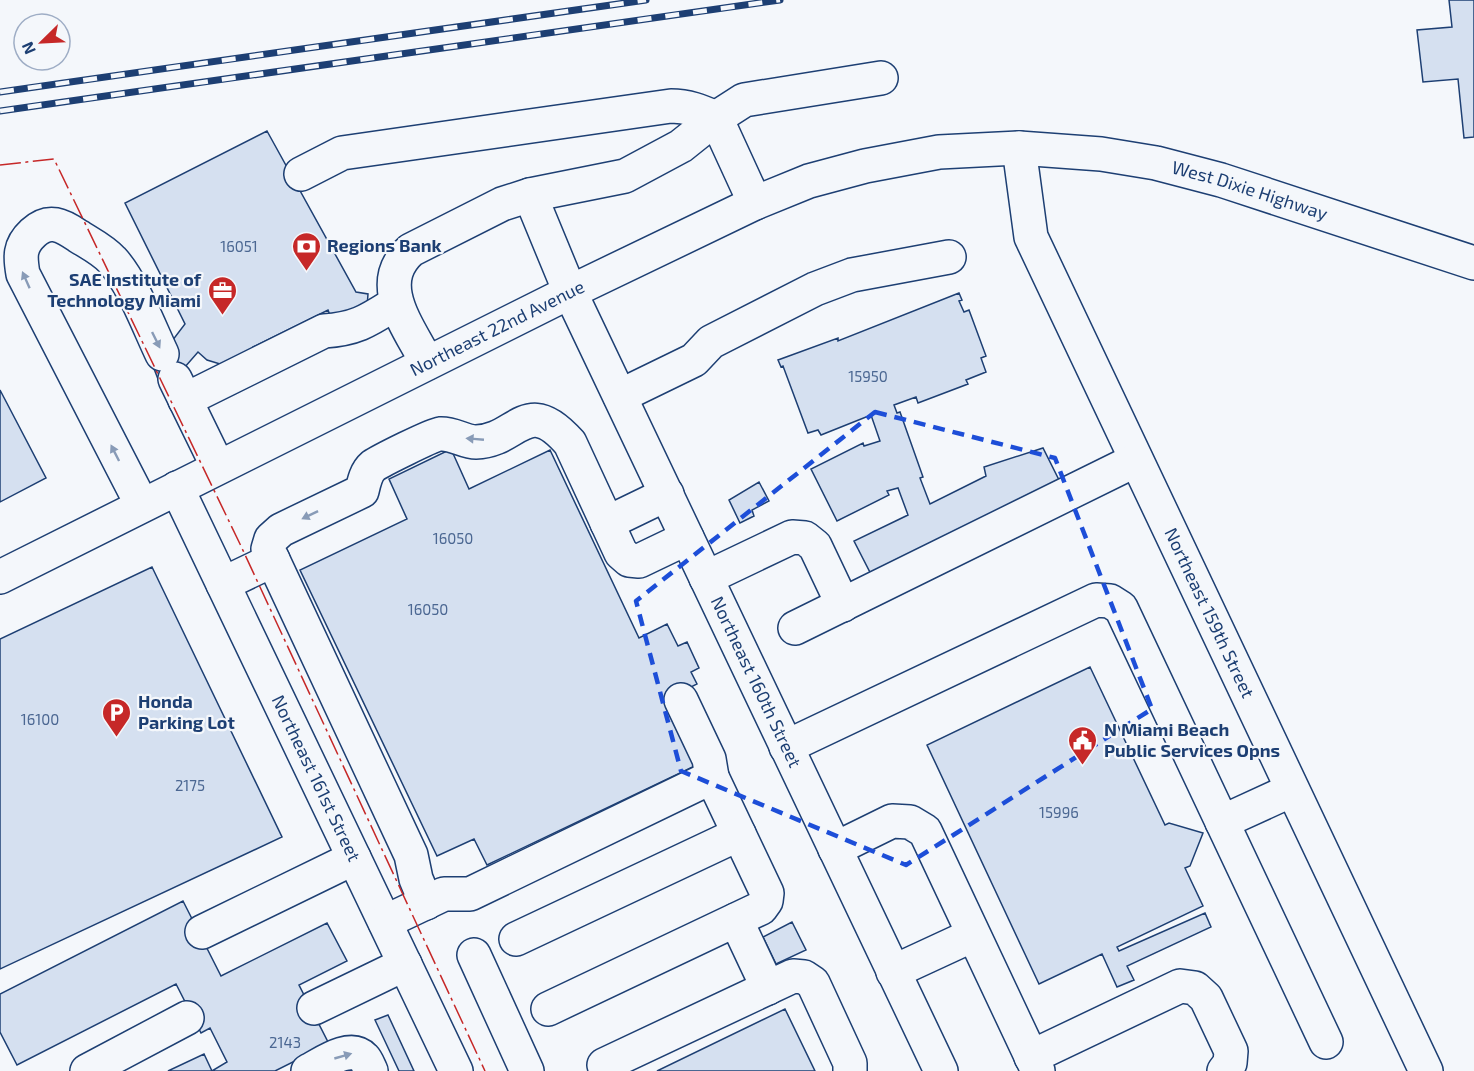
<svg xmlns="http://www.w3.org/2000/svg" width="1474" height="1071" font-family="'Exo 2',sans-serif">
	<rect width="100%" height="100%" fill="#f4f7fb"/>
	<path fill="#d5e0f0" stroke="#1d3f73" stroke-width="1.5" d="M1449,0H1474V137L1464,138L1458,79L1423,82L1417,30L1452,27Z
		M267,131L356,292L368,294L367,307L331,318L328,310L253,347L255,353L220,364L207,360L198,352L163,392L153,366L185,324L125,203Z
		M959,293L962,300L959,301L964,312L969,310L986,356L981,358L986,372L966,380L968,384L918,403L916,397L894,405L897,413L900,412L923,477L920,478L930,504L986,476L984,467L1043,448L1064,490L876,584L854,541L908,515L898,488L887,491L889,495L837,521L811,469L863,443L864,446L880,441L871,415L821,435L818,430L808,433L783,366L781,367L778,360L838,338V341Z
		M0,390L46,478L0,502Z
		M451,449L469,489L550,450L639,638L667,624L678,646L687,642L699,668L691,672L697,684L667,699L699,764L487,865L474,839L437,856L300,570L407,519L389,479Z
		M759,482L769,501L752,510L754,516L740,523L729,500Z
		M152,567L282,837L0,969V639Z
		M1090,667L1165,825L1169,823L1203,833L1190,866L1185,868L1203,906L1117,947L1119,951L1205,913L1211,927L1127,966L1134,980L1117,987L1102,954L1039,984L927,745Z
		M183,901L221,976L327,923L347,961L299,985L329,1044L275,1071H168L204,1054L212,1071L227,1062L210,1028L201,1033L176,984L17,1065L0,1032V994Z
		M792,922L806,950L776,964L763,937Z
		M785,1009L815,1071H657Z
		M388,1015L414,1071H399L375,1020Z"/>
	<g fill="none" stroke-linecap="round" stroke-linejoin="round">
		<defs>
			<g id="minor">
				<path id="s1" d="M1019,148L1031,237L1426,1071"/>
				<path d="M301,174L342,153L671,106C688,106 700,111 716,118L755,203"/>
				<path id="s2" d="M530,195L570,292L941,1071"/>
				<path d="M427,363C409,327 373,284 411,250L502,204L530,195L625,176L681,146L716,118L744,100L881,78"/>
				<path d="M175,379L218,467"/>
				<path d="M620,396L694,360L711,342L815,289L852,275L949,257"/>
				<path d="M185,400L324,331C357,329 369,320 396,303"/>
				<path id="s3" d="M177,488L456,1071"/>
				<path d="M142,505L23,274C20,257 19,246 33,233C49,218 62,225 78,236C89,243 103,250 112,260C132,281 149,327 162,354"/>
				<path d="M607,523L667,494"/>
				<path d="M273,560L268,549L271,539L281,530L362,491C364,482 366,472 373,466C380,461 432,435 440,434C453,433 464,442 476,442C518,441 526,393 570,443L621,553L629,560L639,561L687,538"/>
				<path d="M706,578L792,537L805,538L815,546L843,605"/>
				<path d="M223,584L273,560L411,855L416,879L426,903"/>
				<path d="M795,628L1136,460"/>
				<path d="M681,700L709,759L712,777"/>
				<path d="M786,747L1096,600L1110,601L1121,608L1326,1042"/>
				<path d="M1222,822L1292,790"/>
				<path d="M835,849L892,821L910,822L925,831L1038,1071"/>
				<path d="M736,920L768,988"/>
				<path d="M385,922L444,894H470L712,777L767,893L766,901L761,908L548,1009"/>
				<path d="M202,932L354,858"/>
				<path d="M516,939L739,834"/>
				<path d="M474,955L527,1071"/>
				<path d="M893,972L973,935"/>
				<path d="M314,1008L405,964"/>
				<path d="M1031,1057L1180,986L1195,988L1206,998L1231,1051L1230,1063L1224,1071"/>
				<path d="M604,1065L793,976L804,977L813,983L850,1063V1071"/>
				<path d="M87,1071L187,1018"/>
				<path d="M308,1071C322,1064 350,1043 364,1058C367,1061 369,1067 371,1071"/>
			</g>
			<g id="major">
				<path id="s4" d="M0,577L570,292L755,203L809,181L865,166L939,152L1019,148L1101,154L1156,163L1221,180L1474,263"/>
			</g>
		</defs>
		<use href="#minor" stroke="#1d3f73" stroke-width="36"/>
		<use href="#major" stroke="#1d3f73" stroke-width="36"/>
		<use href="#minor" stroke="#f4f7fb" stroke-width="33"/>
		<use href="#major" stroke="#f4f7fb" stroke-width="33"/>
		<defs>
			<path id="rail" d="M0,92L646,0
				M0,111L780,0"/>
		</defs>
		<use href="#rail" stroke="#1d3f73" stroke-width="7"/>
		<use href="#rail" stroke="#f4f7fb" stroke-width="4.5" stroke-dasharray="14" stroke-linecap="butt"/>
		<path stroke="#c62828" stroke-width="1.5" stroke-dasharray="21 4.5 3 4.5" stroke-linecap="butt" d="M0,165L54,159L240,544L485,1071"/>
	</g>
	<defs><path id="oneway-solid" d="M-6-.8H1V-3.2L6.5 0L1 3.2V.8H-6Z" transform="scale(1.5)"/></defs>
	<g fill="#889bb7">
		<use href="#oneway-solid" transform="translate(26 280) rotate(-114)"/>
		<use href="#oneway-solid" transform="translate(156 340) rotate(64)"/>
		<use href="#oneway-solid" transform="translate(475 439) rotate(-175)"/>
		<use href="#oneway-solid" transform="translate(115 453) rotate(-117)"/>
		<use href="#oneway-solid" transform="translate(310 515) rotate(154)"/>
		<use href="#oneway-solid" transform="translate(343 1056) rotate(-16)"/>
	</g>
	<path fill="none" stroke="#1d4ed8" stroke-width="4.5" stroke-dasharray="12 8" stroke-linejoin="round" d="M875,412L1055,458L1152,709L906,865L681,771L636,601Z"/>
	<defs>
		<symbol id="bank-pin" viewBox="-11 -11 22 30"><path d="M0 17L-7.5 6A9.5 9.5 0 1 1 7.5 6Z" fill="#c62828" stroke="#f4f7fb"/><path d="M-6-4H6V4H-6ZM0-2.3a2.3 2.3 0 1 0 0 4.6a2.3 2.3 0 1 0 0-4.6Z" fill="#fff"/></symbol>
		<symbol id="office-pin" viewBox="-11 -11 22 30"><path d="M0 17L-7.5 6A9.5 9.5 0 1 1 7.5 6Z" fill="#c62828" stroke="#f4f7fb"/><path d="M-6-3h4V-5.5h4V-3h4V5H-6ZM-1-4.5V-3h2v-1.5ZM-6 0V1H6V0Z" fill="#fff"/></symbol>
		<symbol id="parking-pin" viewBox="-11 -11 22 30"><path d="M0 17L-7.5 6A9.5 9.5 0 1 1 7.5 6Z" fill="#c62828" stroke="#f4f7fb"/><path d="M-3.5-5.5H1a3.5 3.5 0 0 1 0 7H-1V5.5H-3.5ZM-1-3.4V-.6H.8a1.4 1.4 0 0 0 0-2.8Z" fill="#fff"/></symbol>
		<symbol id="civic-pin" viewBox="-11 -11 22 30"><path d="M0 17L-7.5 6A9.5 9.5 0 1 1 7.5 6Z" fill="#c62828" stroke="#f4f7fb"/><path d="M-.6-6.5H3V-4.5H.6V-3L4-1V1h2V6H-6V1h2V-1L-.6-3ZM-1.2 2.5V6h2.4V2.5Z" fill="#fff"/></symbol>
	</defs>
	<g fill-rule="evenodd">
		<use href="#bank-pin" x="290" y="230" width="33" height="45"/>
		<use href="#office-pin" x="206" y="274" width="33" height="45"/>
		<use href="#parking-pin" x="100" y="696" width="33" height="45"/>
		<use href="#civic-pin" x="1066" y="724" width="33" height="45"/>
	</g>
	<g text-anchor="middle" stroke-width="4.5" stroke-linejoin="round" paint-order="stroke">
		<g font-size="15" fill="#4b6792">
			<text x="239" y="252">16051</text>
			<text x="868" y="382">15950</text>
			<text x="453" y="544">16050</text>
			<text x="428" y="615">16050</text>
			<text x="40" y="725">16100</text>
			<text x="190" y="791">2175</text>
			<text x="1059" y="818">15996</text>
			<text x="285" y="1048">2143</text>
		</g>
		<g font-size="18" fill="#1d3f73" stroke="#f4f7fb">
			<text dy="6" stroke="none"><textPath href="#s4" startOffset="1350">West Dixie Highway</textPath></text>
			<text dy="6" stroke="none"><textPath href="#s4" startOffset="556">Northeast 22nd Avenue</textPath></text>
			<text dy="6" stroke="none"><textPath href="#s1" startOffset="506">Northeast 159th Street</textPath></text>
			<text dy="6" stroke="none"><textPath href="#s2" startOffset="537">Northeast 160th Street</textPath></text>
			<text dy="6" stroke="none"><textPath href="#s3" startOffset="322">Northeast 161st Street</textPath></text>
		</g>
		<g font-size="18" font-weight="bold" fill="#1d3f73" stroke="#f4f7fb" text-anchor="start">
			<text x="327" y="252">Regions Bank</text>
			<text x="201" y="286" text-anchor="end">SAE Institute of<tspan x="201" dy="21">Technology Miami</tspan></text>
			<text x="138" y="708">Honda<tspan x="138" dy="21">Parking Lot</tspan></text>
			<text x="1104" y="736">N Miami Beach<tspan x="1104" dy="21">Public Services Opns</tspan></text>
		</g>
	</g>
	<g transform="translate(42 42) rotate(246)"><circle r="28" fill="#f4f7fb" stroke="#9eadc5" stroke-width="1.5"/>
	<path d="M0-4.5L10 22L0 15L-10 22Z" fill="#c62828"/>
	<text y="-9" font-size="16" font-weight="bold" text-anchor="middle" fill="#1d3f73">N</text>
	</g>
</svg>
